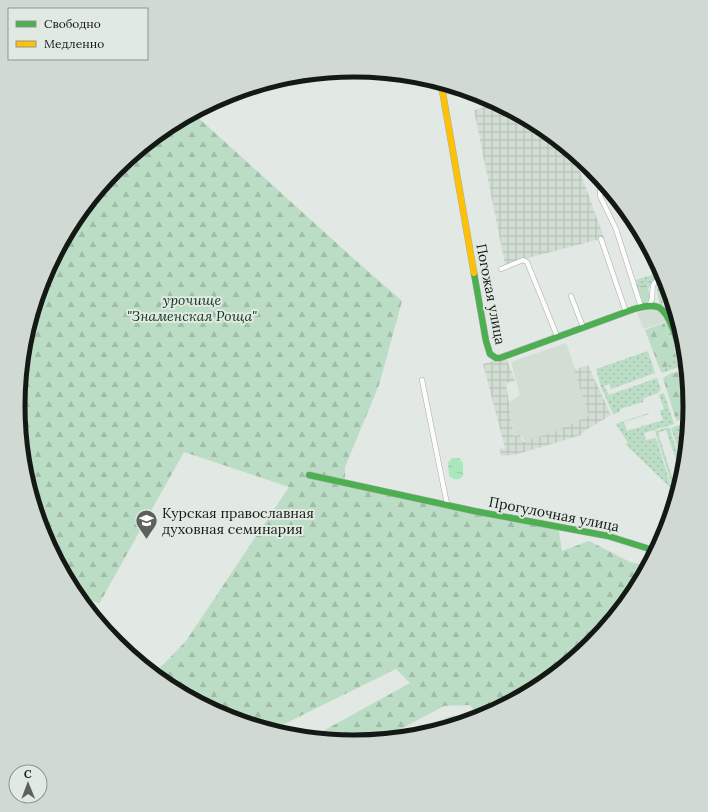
<svg xmlns="http://www.w3.org/2000/svg" width="708" height="812" font-family="Lora,serif">
	<defs>
		<pattern id="industrial-grid" width="8" height="8" patternUnits="userSpaceOnUse"><rect width="8" height="8" fill="#d2ded4"/><path d="M0 4h8M4 0v8" fill="none" stroke="#b3beb5"/></pattern>
		<pattern id="grass-dots" width="8" height="8" patternUnits="userSpaceOnUse"><rect width="8" height="8" fill="#bcddc5"/><path d="M2 2h.1M6 6h.1" fill="none" stroke="#a1bda8" stroke-width="1.8" stroke-linecap="round"/></pattern>
		<pattern id="forest-firs" width="22" height="20" patternUnits="userSpaceOnUse"><rect width="22" height="20" fill="#bcddc5"/><path d="M5 1l3.5 6h-7zM16 11l3.5 6h-7z" fill="#a1bda8"/></pattern>
		<pattern id="water-ripples" width="26" height="14" patternUnits="userSpaceOnUse"><rect width="26" height="14" fill="#aae7bc"/><path d="M2 4q2-2 4 0t4 0M15 11q2-2 4 0t4 0" fill="none" stroke="#91c6a1"/></pattern>
	</defs>
	<rect width="100%" height="100%" fill="#e2e8e3"/>
	<path fill="#d2ded4" d="M652,309H657L663,314L667,321L644,329L637,313Z
		M566,343L592,416L566,428L526,443L521,436L515,438L509,403L520,395L511,362Z
		M453,715L458,720L459,724L419,736L396,738Z"/>
	<path fill="url(#industrial-grid)" d="M497,104L541,127L569,150L581,174L604,238L505,264L474,110Z
		M506,357L515,381L506,383L514,436L520,435L523,442L554,432L589,416L574,370L588,365L611,415L584,431L581,435L518,454L501,456L500,449L505,448L483,364Z"/>
	<path fill="url(#grass-dots)" d="M658,265L663,275L659,277L651,284L637,287L636,280L652,275L650,268Z
		M665,279L669,291C664,295 662,299 663,305L660,306L656,284L657,282Z
		M672,304L675,314L667,316L660,308Z
		M667,322L681,366L662,373L659,367L662,370L676,355L664,323Z
		M648,351L655,373L611,389L610,384L604,386L609,395L657,378L661,389L658,393L644,398L643,402L620,409V412L613,414L601,387L596,369Z
		M684,371C689,386 690,401 689,417L677,421L675,417L688,413L682,395L687,394L680,372Z
		M664,393L674,424L644,433L646,440L656,438L671,486L677,492V494L625,444L628,443L616,424L649,413V414L624,422L627,431L663,420L660,411L664,409L659,395Z
		M688,422L683,425L687,437L684,467L671,428Z
		M669,427L684,471L682,478L666,430L658,433L674,483L679,488L678,491L672,485L655,431Z"/>
	<path fill="url(#forest-firs)" d="M193,113L353,258L402,301L379,385L345,467V481L558,525L562,551L589,541L630,562L648,566L633,593L591,644L540,685L482,717L479,718L470,705L444,706L382,739L354,742L310,738L410,683L396,669L272,730L225,716L167,685L154,674L186,641L289,487L184,452L99,604L74,591L43,534L24,471L18,406L25,340L44,277L75,219L117,168L168,127Z
		M651,284L648,289L651,299L648,301L643,303L637,287Z
		M664,323L676,355L674,361L662,370L659,367L645,330Z
		M680,372L687,394L682,396L688,413L675,417L663,378L671,373Z"/>
	<path fill="#bcddc5" d="M689,395L690,406L688,412L683,397Z"/>
	<path fill="url(#water-ripples)" d="M452,458H459L463,463V476C458,481 454,480 449,476L448,463Z"/>
	<g fill="none" stroke-linecap="round" stroke-linejoin="round">
		<defs>
			<path id="street" d="M598,177L600,187V196L616,229L641,307
				M601,239L626,312
				M501,269L523,260L527,262L557,336
				M571,296L583,327
				M649,305C658,294 644,284 664,277
				M422,380L447,504"/>
			<path id="fast" d="M474,273L486,341L490,354L496,358H500L634,309C641,307 650,304 658,307C673,313 682,361 687,377
				M309,475L474,511L608,536L656,551"/>
			<path id="slow" d="M441,83L474,273"/>
		</defs>
		<use href="#street" stroke="#a8ada9" stroke-width="5.5"/>
		<use href="#fast" stroke="#a8ada9" stroke-width="7"/>
		<use href="#slow" stroke="#a8ada9" stroke-width="7"/>
		<use href="#street" stroke="#fbfcfb" stroke-width="4.5"/>
		<use href="#fast" stroke="#4caf50" stroke-width="6"/>
		<use href="#slow" stroke="#ffc107" stroke-width="6"/>
	</g>
	<defs>
		<symbol id="university-pin" viewBox="-11 -11 22 30"><path d="M0 17L-7.5 6A9.5 9.5 0 1 1 7.5 6Z" fill="#5d615e" stroke="#e0eae2"/><path d="M0-5L7-2L0 1L-7-2ZM-4 1L0 2.5L4 1V4Q0 6-4 4Z" fill="#fff"/></symbol>
	</defs>
	<g fill-rule="evenodd">
		<use href="#university-pin" x="134" y="508" width="25" height="34"/>
	</g>
	<g text-anchor="middle" stroke-width="4" stroke-linejoin="round" paint-order="stroke">
		<g font-size="14" fill="#151916" stroke="#e0eae2">
			<text transform="translate(491 294) rotate(79)" y="5">Погожая улица</text>
			<text transform="translate(554 514) rotate(11)" y="5">Прогулочная улица</text>
		</g>
		<g font-size="14" font-style="italic" fill="#0e321c" stroke="#e0eae2">
			<text x="192" y="305">урочище<tspan x="192" dy="16">"Знаменская Роща"</tspan></text>
		</g>
		<g font-size="14" fill="#151916" stroke="#e0eae2" text-anchor="start">
			<text x="162" y="518">Курская православная<tspan x="162" dy="16">духовная семинария</tspan></text>
		</g>
	</g>
	<path d="M0 0H708V812H0ZM25 406a329 329 0 1 1 658 0a329 329 0 1 1-658 0Z" fill="#d0d9d2" fill-rule="evenodd"/>
	<path fill="none" stroke="#151916" stroke-width="5" d="M25 406a329 329 0 1 1 658 0a329 329 0 1 1-658 0Z"/>
	<rect x="8" y="8" width="140" height="52" fill="#e0eae2" stroke="#8f9690"/>
	<rect x="16" y="21" width="20" height="6" fill="#4caf50" stroke="#8f9690"/>
	<text x="44" y="28" font-size="12" fill="#151916">Свободно</text>
	<rect x="16" y="41" width="20" height="6" fill="#ffc107" stroke="#8f9690"/>
	<text x="44" y="48" font-size="12" fill="#151916">Медленно</text>
	<g transform="translate(28 784) rotate(359)"><circle r="19" fill="#e0eae2" stroke="#8f9690"/>
	<path d="M0-3L7 15L0 10L-7 15Z" fill="#5d615e"/>
	<text y="-6" font-size="11" font-weight="bold" text-anchor="middle" fill="#151916">С</text>
	</g>
</svg>
